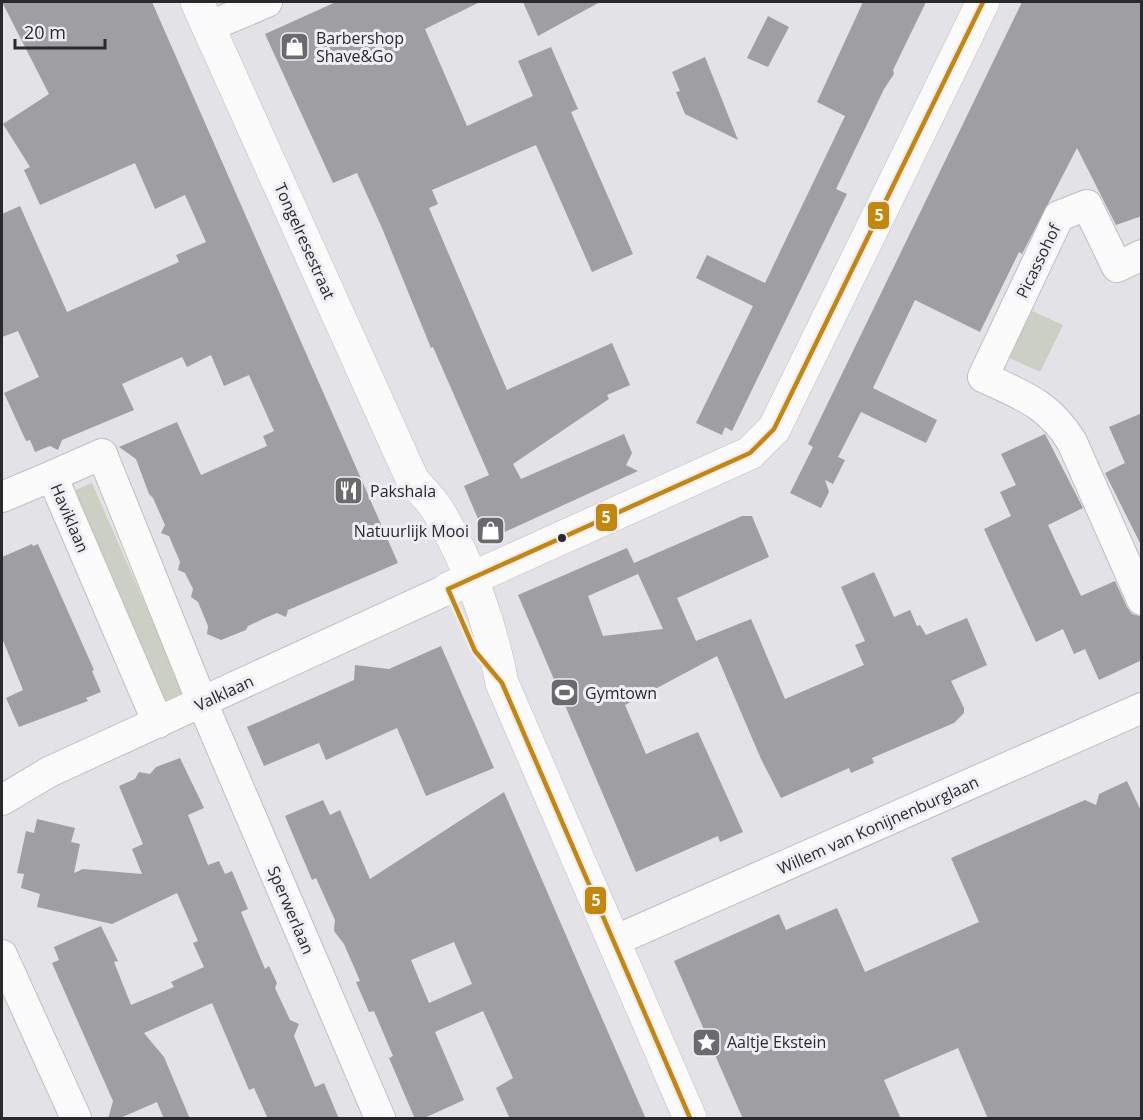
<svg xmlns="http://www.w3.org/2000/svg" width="1143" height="1120" font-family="'Open Sans',sans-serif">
	<rect width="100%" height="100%" fill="#e3e2e7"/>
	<path fill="#cbcfc4" d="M1030,310L1063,325L1040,372L1007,357Z
		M92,483L184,693L164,701L73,491Z"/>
	<path fill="#9f9ea2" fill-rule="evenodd" d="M2,2H152L398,563L288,610L286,617L277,613L265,618L248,626L246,630L221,640L207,634L208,626L198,602L191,597L193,589L185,573L178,570L180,562L169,536L161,533L165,525L153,498L149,494L136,459L119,447L177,422L201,475L267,446L263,436L274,431L249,375L224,386L211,355L187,367L182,357L122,384L134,410L62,440L58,450L50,446L35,452L30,440L26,441L4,393L39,377L18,331L2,337V214L20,206L67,312L179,262L176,255L206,242L185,195L155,209L135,163L40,205L24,170L30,167L3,124L49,94Z
		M336,2H480L425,29L467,126L533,96L518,61L551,47L578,109L571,112L633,254L592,272L536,145L432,190L438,204L429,208L507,390L612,343L630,385L607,395L609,399L513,464L521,479L624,434L632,453L626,465L638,471L487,540L464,486L489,475L433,347L431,348L382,228L357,173L333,183L265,34Z
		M523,2H600L538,36Z
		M863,2H926L893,70L894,74L884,89L836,189L847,194L732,431L725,427L722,435L696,423L753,306L696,278L707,255L765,283L845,116L817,102Z
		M1022,2H1142V216L1116,225L1077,148L1022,254L1019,252L980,332L915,300L873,388L937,420L926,443L861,412L838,457L845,460L833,484L825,480L829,492L821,508L790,493L813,447L808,444Z
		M768,16L789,27L768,67L747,58Z
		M705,57L738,140L685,114L676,92L680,91L672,72Z
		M1142,413V547L1105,473L1125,463L1109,427Z
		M1045,434L1083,508L1048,525L1081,596L1115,581L1127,607L1132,614L1142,617V660L1099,680L1085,649L1074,654L1063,629L1036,642L984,529L1011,516L1000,492L1016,485L1001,454Z
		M742,516H752L769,557L677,598L696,641L751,619L785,699L864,665L855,645L865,641L841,587L874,572L894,617L910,610L917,626L920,625L926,635L967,618L987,665L951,681L964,708V713L954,723L872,758L874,763L851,773L849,768L781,798L761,759L717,656L625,705L646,754L698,732L743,832L720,842L718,836L636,872L518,595L627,548L634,563ZM635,567L663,629L603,636L588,596L638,574Z
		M32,544L33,546L38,544L94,670L92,671L101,692L86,698L88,701L19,727L6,698L23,690L2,638V557Z
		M441,646L494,768L426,796L397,728L326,760L319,743L264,766L247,727L354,680L355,665L389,669Z
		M180,758L204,808L188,815L208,865L219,861L225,874L232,871L248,909L241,912L265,969L269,966L277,983L275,988L290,1020L299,1024L294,1036L315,1087L324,1083L339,1119H268L254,1088L249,1090L212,1003L144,1033L164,1057L190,1119H164L157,1102L118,1119H108L113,1101L52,963L59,960L54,947L101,926L118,961L114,962L131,1005L174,987L171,982L204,967L193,943L198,941L177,893L112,924L37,907L40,894L21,888L24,874L17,873L26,831L34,833L37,819L75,828L71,842L80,844L74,873L83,869L142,874L132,849L143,844L119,786L135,779L139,772L150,774L156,767Z
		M1127,781L1142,813V1119H988L958,1048L884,1080L901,1119H743L674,961L779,914L786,930L837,908L865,972L979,922L951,858L1085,800L1096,805L1099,794Z
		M504,792L594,1000L646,1119H510L496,1088L513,1078L483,1011L435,1032L464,1100L422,1119H415L389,1058L393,1056L374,1011L369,1012L356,982L360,981L344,944L334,931L335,920L316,878L312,880L285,816L323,800L330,815L340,810L370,879ZM454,942L472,984L429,1003L411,960Z"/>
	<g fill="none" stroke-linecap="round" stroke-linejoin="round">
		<defs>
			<path id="street" d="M208,27L267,2
				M1142,255L1117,267L1087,205L1059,216L983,377C1023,396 1048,403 1072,442L1142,600
				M2,497L52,476
				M158,723L52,476L102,454L202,702L380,1118
				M2,800L49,772L448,589
				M614,941L1142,708
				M2,955L76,1118"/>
			<path id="secondary" d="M197,2L413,481C421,490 431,499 437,509C468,560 491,625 502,683L690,1118
				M448,589L750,453L774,429L983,2"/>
		</defs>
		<use href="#street" stroke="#bfbec2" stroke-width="32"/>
		<use href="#secondary" stroke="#bfbec2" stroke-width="34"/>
		<use href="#street" stroke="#fbfbfb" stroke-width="30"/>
		<use href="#secondary" stroke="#fbfbfb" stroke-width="33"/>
		<defs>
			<path id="bus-1" d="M690,1118L502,683L475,651L448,589L750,453L774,429L983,2"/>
		</defs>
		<use href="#bus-1" stroke="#f0eef5" stroke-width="9"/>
		<use href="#bus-1" stroke="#c4870b" stroke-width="4.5"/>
	</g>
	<defs>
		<symbol id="shop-square" viewBox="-11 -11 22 22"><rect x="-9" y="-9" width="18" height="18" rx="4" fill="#6b6a6d" stroke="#f0eef5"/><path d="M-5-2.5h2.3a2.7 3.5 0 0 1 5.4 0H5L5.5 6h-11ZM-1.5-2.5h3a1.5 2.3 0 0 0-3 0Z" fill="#fff"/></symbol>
		<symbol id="restaurant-square" viewBox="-11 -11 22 22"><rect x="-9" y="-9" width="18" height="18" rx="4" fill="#6b6a6d" stroke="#f0eef5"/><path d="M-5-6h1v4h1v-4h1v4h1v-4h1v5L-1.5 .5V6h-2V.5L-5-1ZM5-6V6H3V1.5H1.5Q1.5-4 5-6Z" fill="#fff"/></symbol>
		<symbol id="stadium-square" viewBox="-11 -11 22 22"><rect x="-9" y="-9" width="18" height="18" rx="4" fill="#6b6a6d" stroke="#f0eef5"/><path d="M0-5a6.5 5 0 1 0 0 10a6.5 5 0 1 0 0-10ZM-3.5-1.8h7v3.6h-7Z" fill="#fff"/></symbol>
		<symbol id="sight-square" viewBox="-11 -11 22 22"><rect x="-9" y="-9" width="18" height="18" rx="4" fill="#6b6a6d" stroke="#f0eef5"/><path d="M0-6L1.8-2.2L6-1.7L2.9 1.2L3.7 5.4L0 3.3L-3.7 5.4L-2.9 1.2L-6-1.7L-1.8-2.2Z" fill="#fff"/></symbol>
	</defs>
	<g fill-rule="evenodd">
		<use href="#shop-square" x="278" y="30" width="33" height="33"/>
		<use href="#restaurant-square" x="332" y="474" width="33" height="33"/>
		<use href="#shop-square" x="474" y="514" width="33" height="33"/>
		<use href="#stadium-square" x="548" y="676" width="33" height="33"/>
		<use href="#sight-square" x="690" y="1026" width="33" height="33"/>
	</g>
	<circle fill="#2a292c" stroke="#f0eef5" stroke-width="2" cx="562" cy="538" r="5"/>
	<g text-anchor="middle" stroke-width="6" stroke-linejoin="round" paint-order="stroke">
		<g font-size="16" fill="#2a292c" stroke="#f0eef5" text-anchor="start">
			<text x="316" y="44">Barbershop<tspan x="316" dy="18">Shave&amp;Go</tspan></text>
			<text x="370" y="497">Pakshala</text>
			<text x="469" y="537" text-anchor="end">Natuurlijk Mooi</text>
			<text x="585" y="699">Gymtown</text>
			<text x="727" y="1048">Aaltje Ekstein</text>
		</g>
		<g font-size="16" fill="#2a292c" stroke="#f0eef5">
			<text transform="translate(305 241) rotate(66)" y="6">Tongelresestraat</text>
			<text transform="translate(1038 261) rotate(-64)" y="6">Picassohof</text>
			<text transform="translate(70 518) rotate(67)" y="6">Haviklaan</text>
			<text transform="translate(224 693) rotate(-25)" y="6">Valklaan</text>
			<text transform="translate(878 825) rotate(-24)" y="6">Willem van Konijnenburglaan</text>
			<text transform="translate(291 910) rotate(67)" y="6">Sperwerlaan</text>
		</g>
	</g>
	<g stroke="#f0eef5" stroke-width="2">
		<rect x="867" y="201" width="23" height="29" rx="6" fill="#c4870b"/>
		<rect x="595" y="503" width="23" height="29" rx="6" fill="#c4870b"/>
		<rect x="584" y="886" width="23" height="29" rx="6" fill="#c4870b"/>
	</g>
	<g font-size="16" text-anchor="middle" font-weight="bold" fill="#fff">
		<text x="879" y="221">5</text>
		<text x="606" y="523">5</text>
		<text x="596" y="906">5</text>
	</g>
	<rect width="1143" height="1120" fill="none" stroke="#2a292c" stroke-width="6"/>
	<path d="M15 39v9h90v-9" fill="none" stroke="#2a292c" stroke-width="3"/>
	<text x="24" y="39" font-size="18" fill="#2a292c" stroke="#f0eef5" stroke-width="4.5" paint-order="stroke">20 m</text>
</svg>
